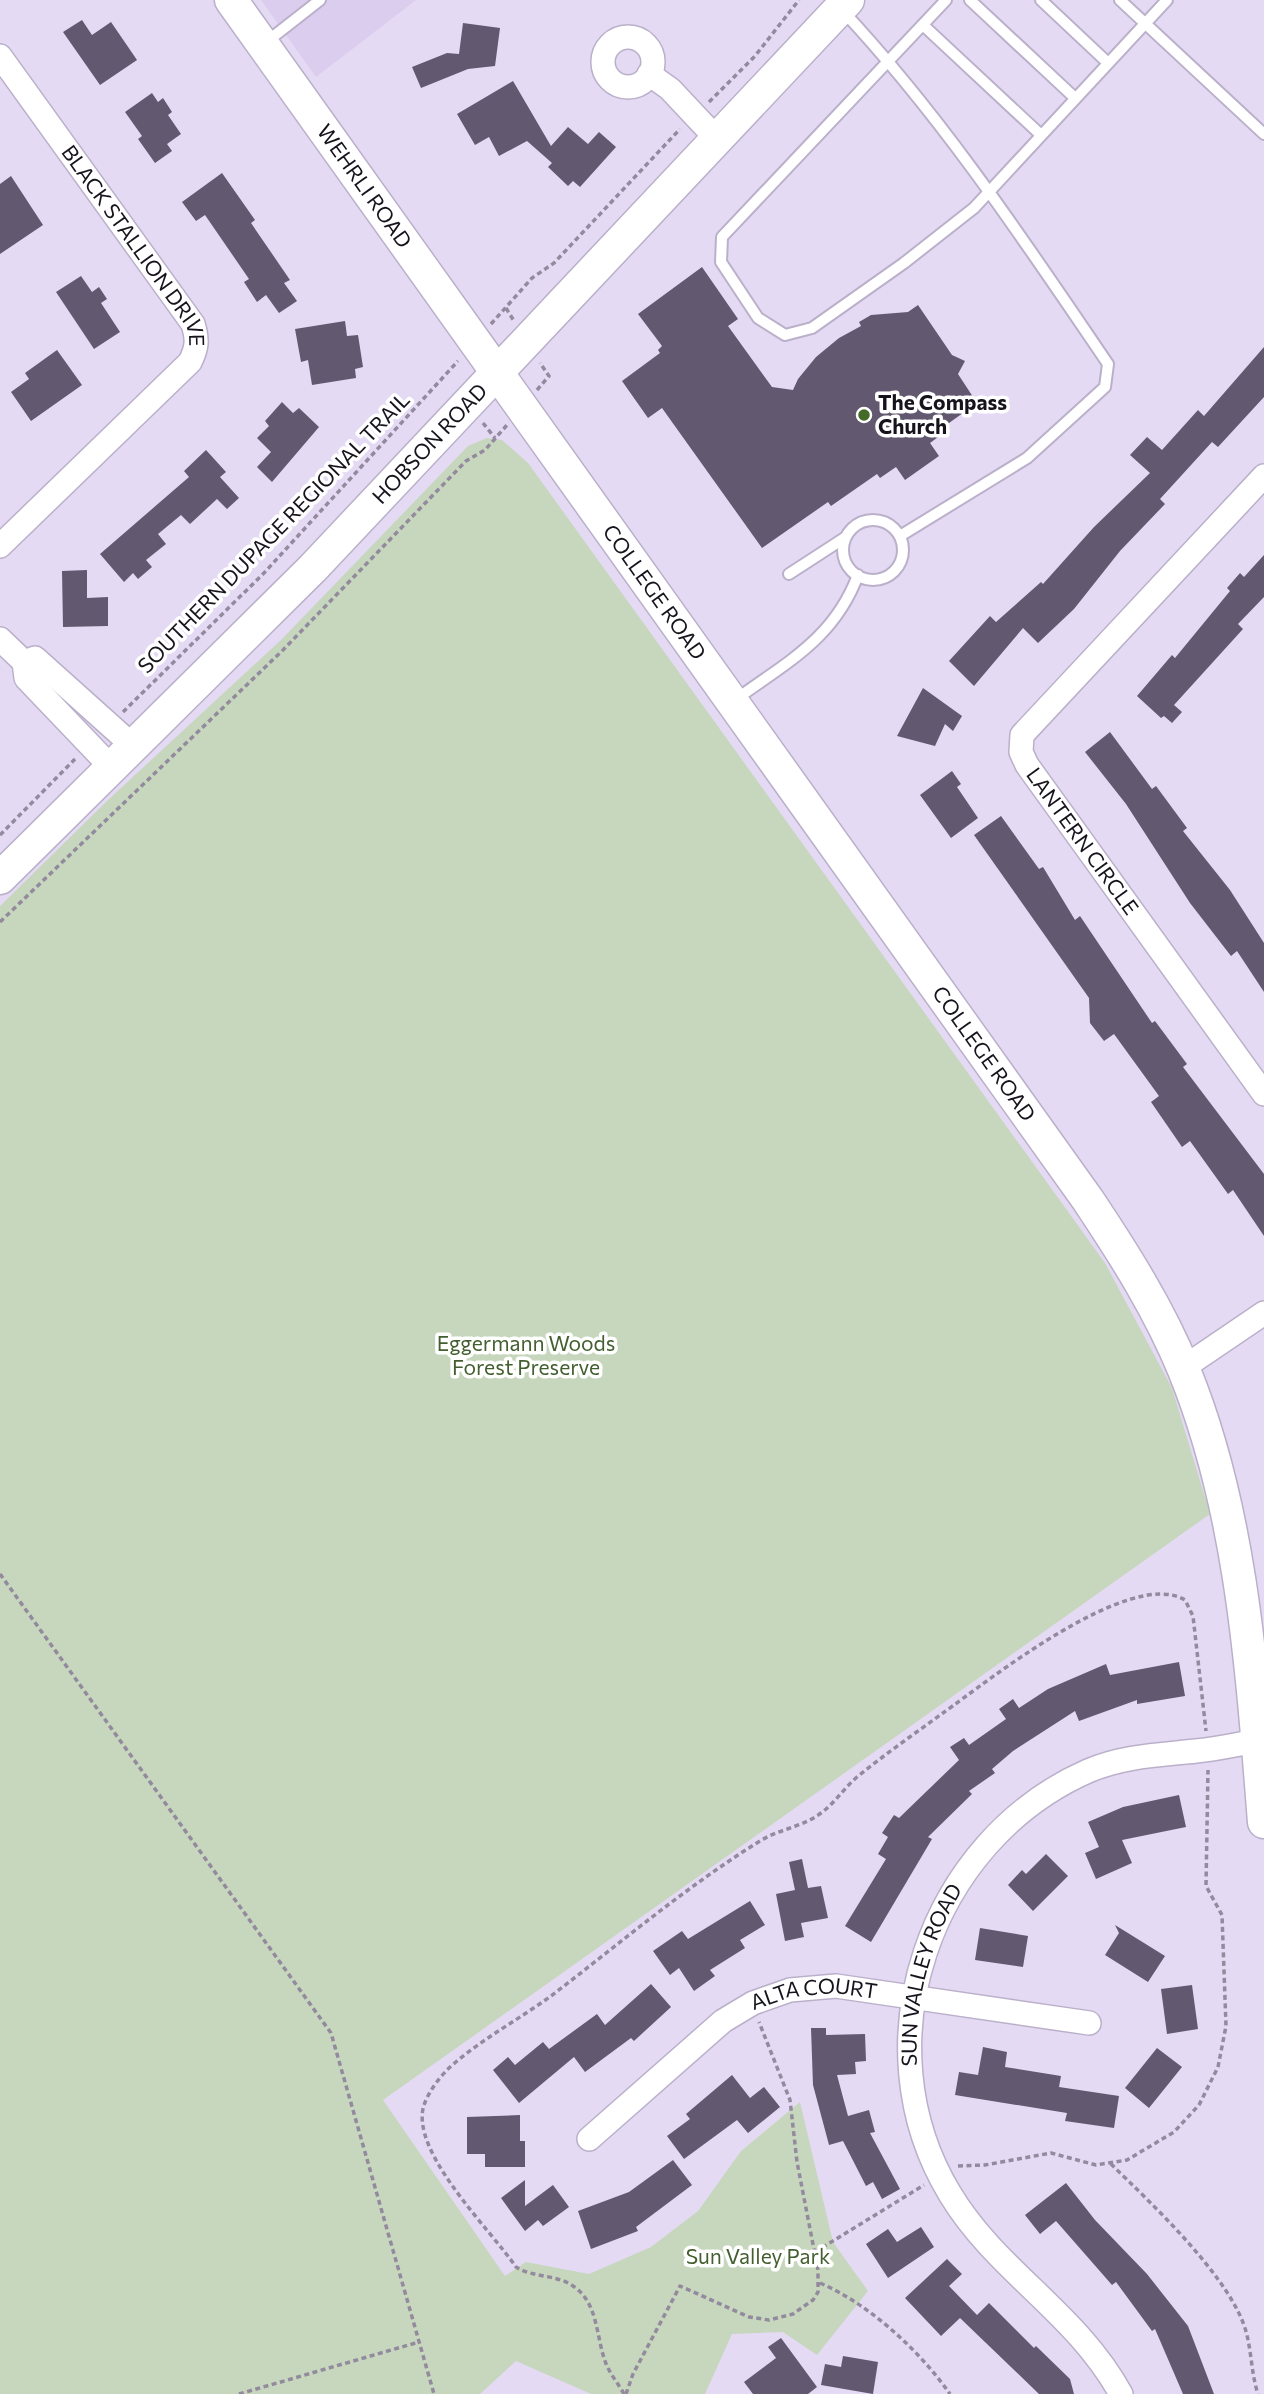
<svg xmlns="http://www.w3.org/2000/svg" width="1264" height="2394" font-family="Commissioner,sans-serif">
	<rect width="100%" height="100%" fill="#e5daf4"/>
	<path fill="#dbcdee" d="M261,0H416L316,77Z"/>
	<path fill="#c6d7bd" d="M487,438L502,440L528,463L1105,1263L1172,1388L1210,1514L383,2100L505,2276L526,2262L589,2274L651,2247L698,2211L741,2151L800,2102L833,2242L868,2291L817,2355L783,2332L732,2334L705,2394H591L516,2361L480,2394H0V906L109,799L281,640L468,446Z"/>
	<path fill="#62586f" d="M82,20L92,35L111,22L137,60L100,85L63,32Z
		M463,23L500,28L495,66L468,69L421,88L412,67L447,53L459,54Z
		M513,81L551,146L568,127L588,144L599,132L616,147L580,187L573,181L568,186L548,167L552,163L527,141L499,156L489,137L475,145L457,114Z
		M152,93L158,102L163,98L172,112L168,115L181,134L167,144L172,151L155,163L138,139L142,136L125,112Z
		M222,173L255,220L251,223L290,280L284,283L297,301L279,313L266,295L257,302L244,282L249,279L205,215L196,221L182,202Z
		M11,176L43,225L0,254V184Z
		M702,267L738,319L728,326L772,387L793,390L798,379L816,357L839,338L861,326L859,322L871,315L908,312L918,305L952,355L965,361L958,374L977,403L942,428L945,432L930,443L939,456L905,480L896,467L880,478L877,474L831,506L828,502L762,548L662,408L648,418L622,381L660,353L658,350L662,346L638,314Z
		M81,276L92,292L99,287L107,299L101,303L120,332L94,349L56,292Z
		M345,321L347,336L358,335L363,367L355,369L356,378L312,385L308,360L301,362L295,329Z
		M1264,347V397L1218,447L1212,442L1160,499L1165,504L1120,551L1074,609L1038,643L1023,628L974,686L949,661L990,616L996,622L1041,582L1043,584L1094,527L1150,473L1130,455L1147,437L1162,450L1198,410L1204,416Z
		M57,350L82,385L31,421L11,392L29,379L25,373Z
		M282,402L293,413L299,408L319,427L272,482L257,467L271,452L257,438L269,426L265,421Z
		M206,450L226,472L220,477L239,498L227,509L217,499L190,524L181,515L158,534L166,544L146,560L152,567L138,579L133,573L124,582L100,554L189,477L184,471Z
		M1264,555V597L1238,624L1243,629L1174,705L1182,712L1172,723L1164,716L1161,718L1137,696L1172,655L1175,658L1230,591L1227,588L1240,573L1244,577Z
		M87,570V598L108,597V626L63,627L62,571Z
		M923,688L962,716L953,731L945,724L935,746L897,736Z
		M1110,732L1152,789L1156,786L1187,828L1183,831L1230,890L1264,943V992L1237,951L1231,956L1190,903L1126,804L1085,752Z
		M952,771L961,784L957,787L978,818L951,838L920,795Z
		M1001,816L1039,869L1043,867L1075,920L1080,916L1152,1023L1155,1021L1187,1064L1183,1067L1264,1174V1236L1233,1190L1228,1194L1190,1141L1182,1147L1151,1102L1159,1096L1114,1034L1104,1041L1090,1023L1089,998L974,835Z
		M1179,1662L1185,1696L1137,1704V1700L1079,1721L1075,1711L1013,1751L992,1769L995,1773L969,1791L972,1794L928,1837L932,1839L871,1942L845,1926L886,1859L878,1854L888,1837L882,1833L894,1815L899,1818L959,1760L950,1747L964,1738L969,1745L1006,1719L999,1709L1013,1699L1019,1708L1048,1689L1106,1664L1110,1675Z
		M1179,1795L1186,1827L1122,1840L1132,1863L1096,1879L1085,1853L1099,1847L1088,1822L1123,1807Z
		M1046,1854L1068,1876L1033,1911L1008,1885L1022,1870L1026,1874Z
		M802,1859L808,1888L821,1886L828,1918L801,1923L804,1937L785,1941L776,1894L795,1890L789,1862Z
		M750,1901L765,1925L740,1940L745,1948L710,1970L715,1976L694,1991L679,1968L670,1975L653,1951L682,1931L688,1939Z
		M1115,1925L1165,1956L1148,1982L1105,1955L1119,1933Z
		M980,1928L1028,1936L1023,1967L975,1960Z
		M651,1984L671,2007L634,2041L631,2038L585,2072L574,2057L519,2103L493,2070L508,2057L515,2065L543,2042L549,2049L597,2014L605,2025Z
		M1192,1985L1198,2029L1167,2034L1161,1989Z
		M811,2028H826V2035L865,2034L866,2061L855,2062L856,2074L837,2075L848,2116L869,2110L875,2132L870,2133L900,2189L882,2199L873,2182L866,2186L843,2141L829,2145L813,2085Z
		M983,2047L1007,2052L1005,2067L1061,2076L1059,2087L1119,2096L1114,2128L1065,2121L1067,2113L955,2095L959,2072L978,2075Z
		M1157,2048L1182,2067L1149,2108L1125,2088Z
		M732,2075L750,2098L764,2087L780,2107L748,2133L737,2120L684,2159L667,2136L690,2119L686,2114Z
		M520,2115V2141H525V2167H485V2154H467V2117Z
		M673,2160L692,2185L636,2227L638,2231L591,2249L578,2211L629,2192Z
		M525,2180V2206L553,2185L569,2207L543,2226L538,2220L525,2231L501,2198Z
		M1066,2183L1095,2220L1147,2274L1188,2326L1214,2394H1183L1155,2329L1152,2331L1116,2282L1112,2285L1056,2221L1040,2234L1025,2215Z
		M921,2227L934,2247L888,2278L866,2244L888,2229L897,2242Z
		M947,2259L962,2274L949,2286L977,2315L989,2303L1034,2348L1036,2346L1070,2379L1074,2394H1039L960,2318L941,2336L905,2298Z
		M781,2338L817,2387L808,2394H753L744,2382L776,2358L768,2347Z
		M843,2356L878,2362L873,2394L821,2385L825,2364L841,2367Z"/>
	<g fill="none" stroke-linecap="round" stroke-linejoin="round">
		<defs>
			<path id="lane" d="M946,0L722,237L721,262L758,318L785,335L812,328L904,263L974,208L1167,0
				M970,0L1075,98
				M1041,0L1108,63
				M1120,0L1264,134
				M842,10C943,118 1025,242 1108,364L1105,387L1027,458L900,536
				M923,25L1041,135
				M265,43L320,0
				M843 550a30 30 0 1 1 60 0a30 30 0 1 1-60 0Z
				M789,574L846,537
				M735,700C787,662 834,639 858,575"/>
			<g id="street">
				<circle cx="628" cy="62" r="25"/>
				<path id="s1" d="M0,56L193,324C198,340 197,348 190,362L0,546"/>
				<path d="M649,74L670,89L717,139"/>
				<path id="s2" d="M1264,476L1022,735L1021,752L1027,765L1264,1094"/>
				<path d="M0,639L24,662L26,678L110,766"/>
				<path d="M24,662L35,658L132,745"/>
				<path d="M1183,1368L1264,1313"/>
				<path id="s3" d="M589,2139L723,2021L753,2003L790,1990L836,1986L1089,2023"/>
				<path id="s4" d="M1121,2394C1075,2311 997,2272 950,2194C859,2044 929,1841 1088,1771C1123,1756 1159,1755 1196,1751C1219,1749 1242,1743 1264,1740"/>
			</g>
			<g id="secondary">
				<path id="s5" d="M231,0L1088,1200C1124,1254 1159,1309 1184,1370C1242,1512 1252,1671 1264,1822"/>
				<path id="s6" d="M0,878L313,568L848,0"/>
			</g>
		</defs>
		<use href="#lane" stroke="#bbb0ca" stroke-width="14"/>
		<use href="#street" stroke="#bbb0ca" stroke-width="26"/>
		<use href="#secondary" stroke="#bbb0ca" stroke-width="35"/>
		<path stroke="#938a9e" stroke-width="3.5" stroke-dasharray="5 3.5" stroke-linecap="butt" d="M709,102L755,56L799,0
			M506,308L514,321
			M491,324L532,278L554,263L680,129
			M537,390L549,376L540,363
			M483,423L495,438
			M123,712L264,573L458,361
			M0,835L75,759
			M0,922L283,650L466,461L485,450L507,425
			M0,1574L331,2033L434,2394
			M1111,2164C1152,2204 1220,2268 1242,2320C1252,2343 1250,2370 1258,2394
			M958,2166L985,2165L1051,2153L1096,2165L1127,2160L1174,2132L1199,2105L1218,2067L1226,2026L1222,1915L1206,1886L1208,1770
			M815,2252L924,2185
			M820,2283C869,2304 919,2350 950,2394
			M239,2394L419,2342
			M624,2394C618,2383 609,2373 605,2361C596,2336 598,2302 573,2286C556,2274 533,2278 516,2267C490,2229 409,2151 424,2105C429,2091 439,2078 449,2068C480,2040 518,2020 551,1996C619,1944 687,1886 760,1841C779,1829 803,1827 821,1813C835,1803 844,1788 857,1777C884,1755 914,1734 943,1713C988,1681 1130,1567 1185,1600L1193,1616L1206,1731
			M626,2394L633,2374L680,2286L749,2317L769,2320L793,2314L813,2300L818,2292V2270L797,2162L790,2100L759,2022"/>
		<use href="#lane" stroke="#fff" stroke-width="10"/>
		<use href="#street" stroke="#fff" stroke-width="23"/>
		<use href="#secondary" stroke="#fff" stroke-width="32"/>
	</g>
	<circle fill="#436a26" stroke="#fff" stroke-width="2.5" cx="864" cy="415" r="7"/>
	<g text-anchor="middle" stroke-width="7" stroke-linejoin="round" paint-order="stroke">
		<g font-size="21" fill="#17131c" stroke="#fff">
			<text dy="7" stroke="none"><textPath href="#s5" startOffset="229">WEHRLI ROAD</textPath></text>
			<text dy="7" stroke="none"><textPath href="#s1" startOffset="233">BLACK STALLION DRIVE</textPath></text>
			<text dy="7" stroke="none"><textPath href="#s6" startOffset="611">HOBSON ROAD</textPath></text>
			<text transform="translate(274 533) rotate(-46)" y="7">SOUTHERN DUPAGE REGIONAL TRAIL</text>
			<text dy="7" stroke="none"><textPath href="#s5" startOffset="728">COLLEGE ROAD</textPath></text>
			<text dy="7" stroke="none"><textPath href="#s2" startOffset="480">LANTERN CIRCLE</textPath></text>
			<text dy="7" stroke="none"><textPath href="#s5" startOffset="1295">COLLEGE ROAD</textPath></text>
			<text dy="7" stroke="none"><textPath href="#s4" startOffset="494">SUN VALLEY ROAD</textPath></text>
			<text dy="7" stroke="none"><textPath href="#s3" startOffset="276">ALTA COURT</textPath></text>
		</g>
		<g font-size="21" font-weight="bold" fill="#17131c" stroke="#fff" text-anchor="start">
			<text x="878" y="410">The Compass<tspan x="878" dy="24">Church</tspan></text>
		</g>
		<g font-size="21" fill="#435f30" stroke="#fff">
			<text x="526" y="1351">Eggermann Woods<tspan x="526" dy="24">Forest Preserve</tspan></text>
			<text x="758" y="2264">Sun Valley Park</text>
		</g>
	</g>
</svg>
